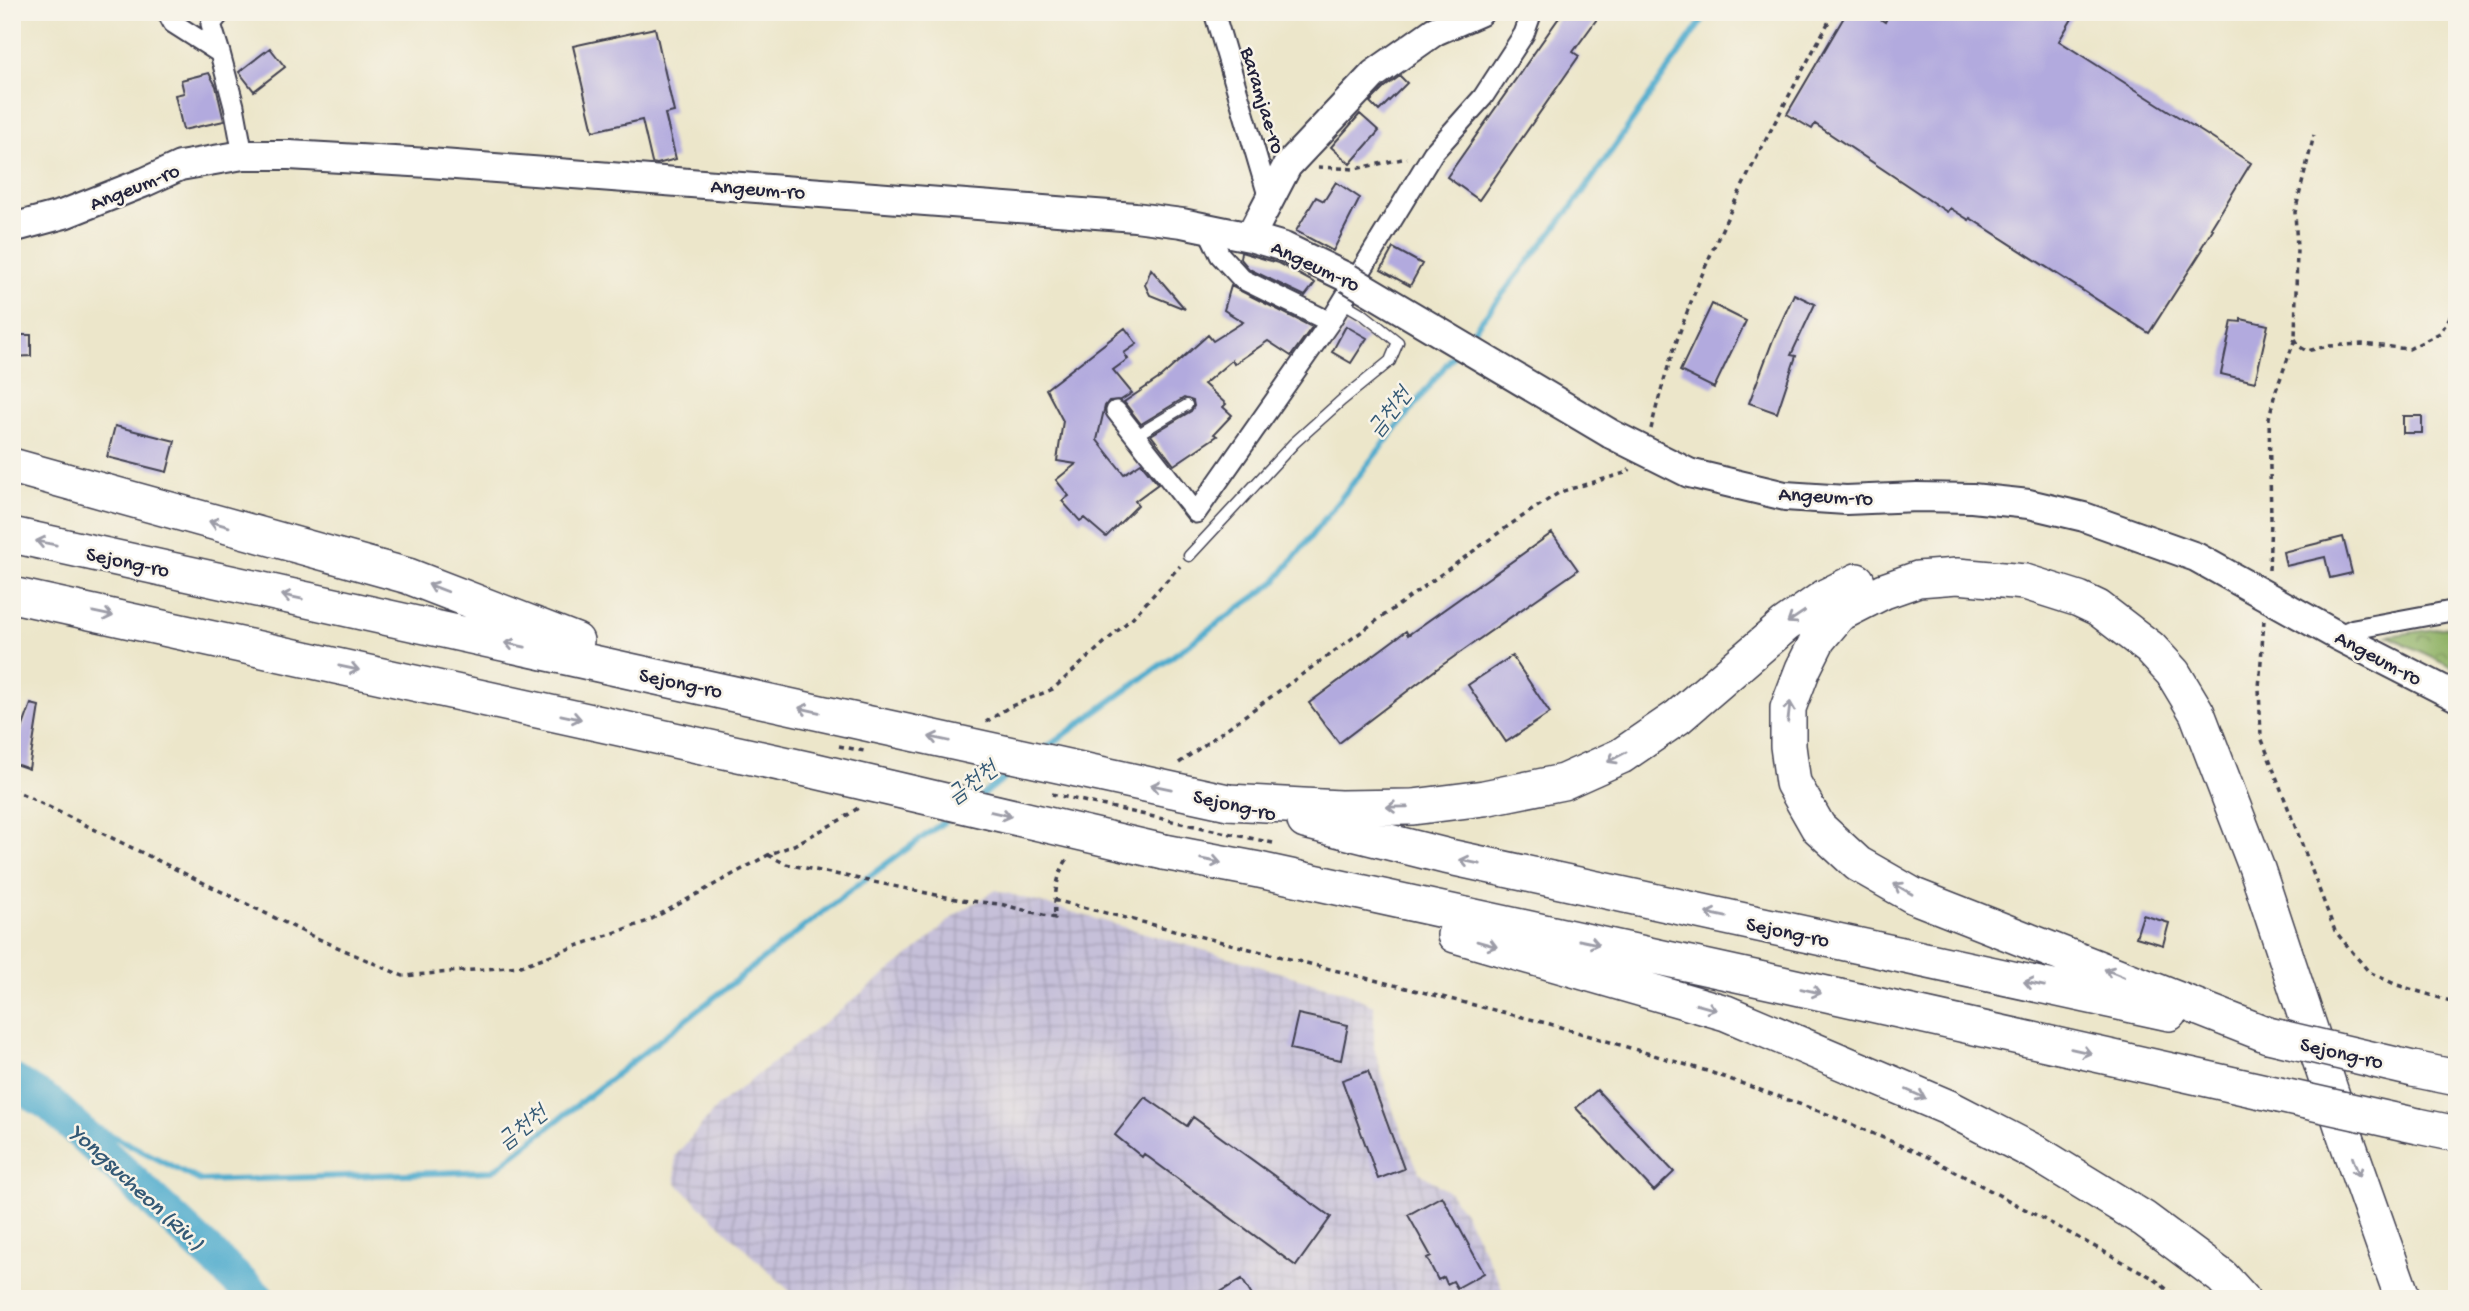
<svg xmlns="http://www.w3.org/2000/svg" width="2469" height="1311" font-family="'Gochi Hand','Poor Story',sans-serif">
	<defs>
		<pattern id="industrial-grid" width="8" height="8" patternUnits="userSpaceOnUse" patternTransform="scale(1.75)"><rect width="8" height="8" fill="#c6c0d9"/><path d="M0 4h8M4 0v8" fill="none" stroke="#aaa5bb"/></pattern>
		<pattern id="forest-crowns" width="20" height="18" patternUnits="userSpaceOnUse" patternTransform="scale(1.75)"><rect width="20" height="18" fill="#90b266"/><path d="M2 6a3 3 0 1 1 6 0M12 15a3 3 0 1 1 6 0" fill="none" stroke="#759055"/></pattern>
	</defs>
	<rect width="100%" height="100%" fill="#f7f3e8"/>
	<filter id="ink" filterUnits="userSpaceOnUse"><feTurbulence type="fractalNoise" baseFrequency=".0143" numOctaves="2"/><feDisplacementMap in="SourceGraphic" scale="14" xChannelSelector="R" yChannelSelector="G"/><feConvolveMatrix kernelMatrix="1 2 1 2 8 2 1 2 1" color-interpolation-filters="sRGB"/></filter>
	<filter id="wash" filterUnits="userSpaceOnUse"><feTurbulence type="fractalNoise" baseFrequency=".00686" numOctaves="4" result="noise"/><feDisplacementMap in="SourceGraphic" scale="28" xChannelSelector="R" yChannelSelector="G"/><feGaussianBlur stdDeviation="1.57" result="paint"/><feColorMatrix in="noise" values="0 0 0 0 0 0 0 0 0 0 0 0 0 0 0 0 0 1.4 0 .05"/><feComposite in="paint" operator="in"/></filter>
	<g filter="url(#wash)">
		<rect width="100%" height="100%" fill="#ece6ca"/>
		<path fill="url(#industrial-grid)" d="M996,890L1245,962L1348,993L1374,1006V1048L1394,1113L1419,1172L1450,1193L1466,1216L1500,1283L1505,1299H798L676,1183L675,1156L718,1106L920,947L955,915Z"/>
		<path fill="url(#forest-crowns)" stroke="#596a50" stroke-width="2" d="M2457,626V669L2388,636Z"/>
		<g fill="none" stroke-linecap="round" stroke-linejoin="round">
			<path stroke="#4eabcd" stroke-width="6" d="M1466,340L1578,199L1708,12
				M1046,748L1275,582L1457,351
				M981,796L1017,769
				M50,1104L201,1181L493,1171L856,886L952,816"/>
			<path stroke="#4eabcd" stroke-width="35" d="M12,1081L50,1104L258,1299"/>
		</g>
		<g id="blocks">
			<path fill="#b2aade" d="M1563,12H1602L1573,52L1579,56L1479,200L1447,177Z
				M1847,12H1869L1885,22L1890,12H2076L2059,41L2251,163L2211,228L2213,229L2201,248L2203,249L2149,333L1970,218L1969,220L1950,208L1947,212L1815,124L1812,129L1787,114Z
				M655,28L674,112L665,114L676,159L657,164L652,163L642,120L593,131L573,46Z
				M270,48L285,67L254,91L239,72Z
				M209,73L216,86L224,121L183,130L175,95L184,93L181,80Z
				M1400,76L1407,83L1379,111L1370,102L1385,87Z
				M1360,114L1379,131L1350,164L1331,147Z
				M1336,182L1360,198L1333,251L1296,231L1316,197L1324,201Z
				M1393,248L1422,264L1410,286L1381,270Z
				M1241,252L1278,263L1315,283L1305,296L1249,269L1240,258Z
				M1151,269L1185,309L1150,295L1145,285Z
				M1231,286L1312,327L1291,356L1268,341L1234,364L1232,360L1204,384L1226,404L1223,407L1232,415L1214,434L1217,436L1174,465L1151,435L1191,411L1194,406L1193,401L1184,398L1141,424L1124,402L1161,377L1208,335L1213,341L1243,322L1224,310Z
				M1794,294L1815,304L1791,355L1796,356L1777,413L1749,403L1773,340Z
				M1712,304L1746,321L1714,388L1680,371Z
				M2241,319L2268,325L2255,382L2221,374L2232,321L2241,322Z
				M1346,326L1367,338L1351,363L1332,352Z
				M1125,328L1137,344L1124,353L1128,359L1113,370L1132,393L1121,400L1109,401L1105,406L1097,440L1124,474L1141,463L1158,484L1135,501L1138,505L1106,537L1084,518L1080,521L1062,501L1069,496L1056,480L1076,464L1057,461L1063,421L1046,389Z
				M12,335H31V356L12,357Z
				M2403,416H2422V433H2403Z
				M115,426L175,441L167,472L107,457Z
				M1552,533L1578,570L1438,668L1339,743L1309,703L1406,631L1408,635Z
				M2343,537L2352,573L2330,578L2325,557L2286,566L2283,552Z
				M1512,656L1550,713L1506,742L1468,685Z
				M31,704L39,706L29,769L12,763V757Z
				M2143,915L2169,923L2163,945L2136,937Z
				M1298,1014L1348,1025L1341,1060L1290,1049Z
				M1368,1071L1404,1169L1378,1179L1342,1080Z
				M1597,1090L1674,1172L1654,1191L1576,1108Z
				M1145,1097L1187,1126L1193,1117L1331,1217L1296,1266L1144,1154L1142,1157L1115,1135Z
				M1442,1196L1484,1273L1457,1288L1453,1281L1447,1284L1444,1277L1438,1280L1427,1258L1431,1256L1408,1215Z
				M1242,1279L1254,1299H1209Z"/>
		</g>
	</g>
	<g filter="url(#ink)">
		<use href="#blocks" fill-opacity="0" stroke="#403f50" stroke-width="2"/>
		<g fill="none" stroke-linecap="round" stroke-linejoin="round">
			<defs>
				<path id="lane" d="M1135,436L1187,405
					M1189,556L1294,443L1342,400L1390,361L1398,342L1364,315L1342,302"/>
				<path id="street" d="M167,12L173,23L220,53L234,106L243,155
					M1214,12L1270,202
					M220,53L211,24L221,12
					M1330,322L1433,153L1483,97L1524,34L1532,12
					M1116,411L1196,513L1330,322L1242,279L1220,255L1208,230
					M2338,636L2354,629L2457,610"/>
				<path id="secondary" d="M12,228L64,214L145,182L180,166L243,155H289L429,163L1135,217L1182,223L1250,237L1284,247L1348,278
					M1250,237L1287,166L1374,74L1435,31L1479,12
					M1611,434L1689,473L1785,496L1846,500L1917,497L1972,498L2029,504L2084,517L2196,557L2338,636L2457,697"/>
				<path id="highway" d="M12,466L408,576L576,641
					M12,535L875,725
					M12,595L816,771
					M1228,802L1340,808L1413,807L1484,798L1563,782L1621,756L1678,717L1785,625L1825,597L1857,581
					M1305,821L1445,856L2169,1013
					M1164,852L1259,870L1782,984L2279,1095
					M1455,935L1726,1013L1947,1107L2038,1154L2144,1219L2222,1277L2242,1299
					M2268,1035L1914,896L1858,864L1818,827L1793,783L1788,746V708L1803,669L1818,639L1839,614L1884,591L1918,579L1957,576L2025,582L2079,599L2098,608L2150,648L2173,673L2197,713L2257,869L2345,1135L2403,1299
					M2413,1069L2457,1078
					M2418,1126L2457,1134"/>
			</defs>
			<use href="#lane" stroke="#403f50" stroke-width="13"/>
			<use href="#street" stroke="#403f50" stroke-width="23"/>
			<use href="#secondary" stroke="#403f50" stroke-width="32"/>
			<use href="#highway" stroke="#403f50" stroke-width="38"/>
			<path stroke="#403f50" stroke-width="3.5" stroke-dasharray="5 5" stroke-linecap="butt" d="M1318,167L1355,169L1407,158
				M2295,339L2300,347L2307,351L2328,346L2362,344L2409,349L2440,333L2457,306
				M1651,429C1686,280 1762,146 1834,12
				M2269,570L2271,519L2269,418L2275,393L2295,339L2297,248L2295,212L2314,135
				M2264,620L2259,688L2261,737L2335,931L2369,972L2397,985L2457,1003
				M986,722L1009,707L1053,689L1133,617L1180,566
				M1179,763L1511,524L1560,492L1628,472L1630,469
				M12,789L312,936L403,976L520,966L648,921L768,855L794,845L842,819L858,808
				M1190,825L1273,843
				M768,855L786,864L961,900L1000,904L1055,918C1054,899 1056,871 1070,856
				M1054,900L1550,1024L1707,1071L1827,1114L1928,1157L2153,1278L2179,1299"/>
			<use href="#lane" stroke="#fff" stroke-width="10"/>
			<use href="#street" stroke="#fff" stroke-width="19"/>
			<use href="#secondary" stroke="#fff" stroke-width="28"/>
			<use href="#highway" stroke="#fff" stroke-width="35"/>
			<defs>
				<path id="secondary-bridge" d="M1348,278L1611,434"/>
				<path id="highway-bridge" d="M875,725L1228,802
					M816,771L1164,852
					M2268,1035L2413,1069
					M2279,1095L2418,1126"/>
			</defs>
			<use href="#secondary-bridge" stroke="#403f50" stroke-width="32" stroke-linecap="butt"/>
			<use href="#highway-bridge" stroke="#403f50" stroke-width="38" stroke-linecap="butt"/>
			<path stroke="#403f50" stroke-width="3.5" stroke-dasharray="5 5" stroke-linecap="butt" d="M839,746L864,751
				M1052,794L1190,825"/>
			<use href="#secondary-bridge" stroke="#fff" stroke-width="28"/>
			<use href="#highway-bridge" stroke="#fff" stroke-width="35"/>
		</g>
		<defs><path id="oneway-shaft" d="M-6 0H5M1.5-3L5.5 0L1.5 3" fill="none" stroke-width="1.6" stroke-linecap="round" stroke-linejoin="round" transform="scale(1.75)"/></defs>
		<g stroke="#9c9ca7">
			<use href="#oneway-shaft" transform="translate(219 524) rotate(-164)"/>
			<use href="#oneway-shaft" transform="translate(46 543) rotate(-168)"/>
			<use href="#oneway-shaft" transform="translate(438 588) rotate(-159)"/>
			<use href="#oneway-shaft" transform="translate(292 597) rotate(-168)"/>
			<use href="#oneway-shaft" transform="translate(103 614) rotate(12)"/>
			<use href="#oneway-shaft" transform="translate(1796 617) rotate(146)"/>
			<use href="#oneway-shaft" transform="translate(515 645) rotate(-168)"/>
			<use href="#oneway-shaft" transform="translate(349 668) rotate(12)"/>
			<use href="#oneway-shaft" transform="translate(809 710) rotate(-167)"/>
			<use href="#oneway-shaft" transform="translate(1789 712) rotate(-83)"/>
			<use href="#oneway-shaft" transform="translate(571 717) rotate(12)"/>
			<use href="#oneway-shaft" transform="translate(939 739) rotate(-168)"/>
			<use href="#oneway-shaft" transform="translate(1617 757) rotate(152)"/>
			<use href="#oneway-shaft" transform="translate(1161 787) rotate(-168)"/>
			<use href="#oneway-shaft" transform="translate(1397 807) rotate(179)"/>
			<use href="#oneway-shaft" transform="translate(1001 814) rotate(13)"/>
			<use href="#oneway-shaft" transform="translate(1211 861) rotate(11)"/>
			<use href="#oneway-shaft" transform="translate(1470 862) rotate(-168)"/>
			<use href="#oneway-shaft" transform="translate(1903 889) rotate(-150)"/>
			<use href="#oneway-shaft" transform="translate(1716 915) rotate(-168)"/>
			<use href="#oneway-shaft" transform="translate(1589 942) rotate(12)"/>
			<use href="#oneway-shaft" transform="translate(1487 944) rotate(16)"/>
			<use href="#oneway-shaft" transform="translate(2114 973) rotate(-158)"/>
			<use href="#oneway-shaft" transform="translate(2034 984) rotate(-168)"/>
			<use href="#oneway-shaft" transform="translate(1811 991) rotate(13)"/>
			<use href="#oneway-shaft" transform="translate(1706 1007) rotate(16)"/>
			<use href="#oneway-shaft" transform="translate(2081 1051) rotate(13)"/>
			<use href="#oneway-shaft" transform="translate(1916 1094) rotate(24)"/>
			<use href="#oneway-shaft" transform="translate(2356 1167) rotate(70)"/>
		</g>
	</g>
	<g text-anchor="middle" stroke-width="5" stroke-linejoin="round" paint-order="stroke">
		<g font-size="21" fill="#22223b" stroke="#f7f3e8">
			<text transform="translate(1264 100) rotate(73)" y="7">Baramjae-ro</text>
			<text transform="translate(134 186) rotate(-22)" y="7">Angeum-ro</text>
			<text transform="translate(758 188) rotate(4)" y="7">Angeum-ro</text>
			<text transform="translate(1316 265) rotate(25)" y="7">Angeum-ro</text>
			<text transform="translate(1826 495) rotate(3)" y="7">Angeum-ro</text>
			<text transform="translate(128 561) rotate(12)" y="7">Sejong-ro</text>
			<text transform="translate(2379 657) rotate(28)" y="7">Angeum-ro</text>
			<text transform="translate(681 682) rotate(12)" y="7">Sejong-ro</text>
			<text transform="translate(1235 804) rotate(13)" y="7">Sejong-ro</text>
			<text transform="translate(1788 931) rotate(12)" y="7">Sejong-ro</text>
			<text transform="translate(2342 1052) rotate(13)" y="7">Sejong-ro</text>
		</g>
		<g font-size="23" font-style="italic" fill="#345975" stroke="#f7f3e8">
			<text transform="translate(1388 411) rotate(-52)" y="8">금천천</text>
			<text transform="translate(971 781) rotate(-36)" y="8">금천천</text>
			<text transform="translate(521 1126) rotate(-38)" y="8">금천천</text>
			<text transform="translate(138 1186) rotate(43)" y="8">Yongsucheon (Riv.)</text>
		</g>
	</g>
	<rect width="2469" height="1311" fill="none" stroke="#f7f3e8" stroke-width="42"/>
</svg>
